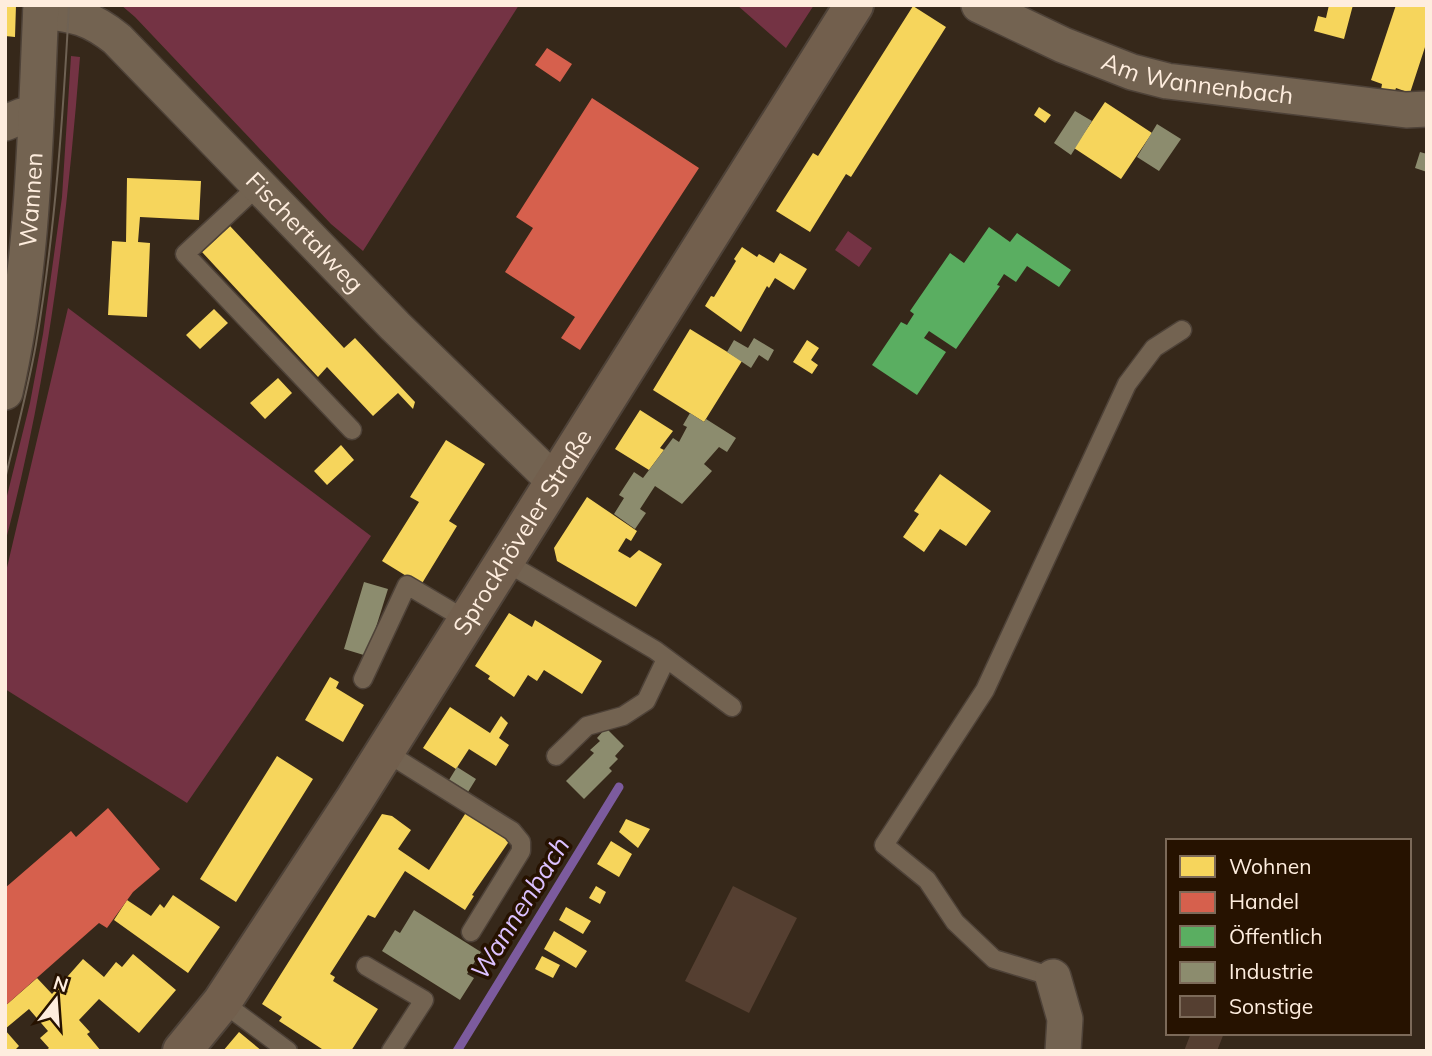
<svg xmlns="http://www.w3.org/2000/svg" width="1432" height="1056" font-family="Mulish,sans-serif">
	<rect width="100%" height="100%" fill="#36281a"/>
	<path fill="#743344" d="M121,5H519L363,251L331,224L135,17Z
		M737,5H814L786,48Z
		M71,56L80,57C67,221 48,383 5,543V504L30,403L43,334L62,197Z
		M848,231L872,248L859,267L835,250Z
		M68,308L371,536L187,803L5,689V576Z"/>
	<path fill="#f6d55c" d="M5,5H16L15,37L5,36Z
		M1329,5H1353L1344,39L1314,31L1318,16L1326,18Z
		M1396,5H1425L1427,8V41L1410,93L1396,88L1394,94L1381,90L1382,84L1371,80Z
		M913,6L946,27L851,177L846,174L810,232L776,211L813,153L818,156Z
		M1105,102L1152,133L1121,179L1074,148Z
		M1039,107L1051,115L1045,123L1034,115Z
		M127,178L201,181L199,220L140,217L138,242L150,243L147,317L108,315L112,241L126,242Z
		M230,226L344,348L355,338L415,402L413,409L398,393L373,416L327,367L318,377L202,252Z
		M742,247L757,257L759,254L774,263L780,253L807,269L794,290L775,278L769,288L767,286L741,332L705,306L711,296L714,297L736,261L734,259Z
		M214,309L228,323L200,349L186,335Z
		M690,329L742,361L704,422L653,390Z
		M807,340L819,348L811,360L818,365L812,374L793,362Z
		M278,378L292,393L265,419L250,403Z
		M640,410L673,431L660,448L664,450L649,470L615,449Z
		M446,440L485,464L449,521L457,526L421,585L382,561L419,502L410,497Z
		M341,445L354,460L327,485L314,471Z
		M940,474L991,511L966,546L940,529L924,552L903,537L919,514L914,511Z
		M587,497L637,531L631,541L626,538L618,551L630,558L639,550L662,564L636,607L557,561L554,548Z
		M509,613L532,627L535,620L602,661L582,694L544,670L537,681L528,675L514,697L488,679L490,676L475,666Z
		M330,677L339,682L336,688L364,705L343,742L305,720Z
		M450,707L490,733L501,716L508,723L499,738L509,745L496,766L469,749L456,769L423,748Z
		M277,756L313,779L236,902L200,879Z
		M467,811L510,840L472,895L474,896L465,910L405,871L375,918L368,915L330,974L335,977L333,981L378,1009L351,1051H325L279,1021L282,1017L262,1004L382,814L392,816L411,830L398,849L429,870Z
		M626,819L650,829L638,848L619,832Z
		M611,841L632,854L619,877L597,864Z
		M596,886L606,892L600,904L589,898Z
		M173,895L220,927L188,973L114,920L127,900L151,916L160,904L164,908Z
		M566,907L591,921L583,934L559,920Z
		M554,931L587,951L576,968L544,949Z
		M133,954L176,990L139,1033L99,999L79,1020L90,1032L87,1034L101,1051H45L49,1048L40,1038L48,1031L29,1009L5,1029V1006L37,978L52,994L83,959L104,977L116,962L122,967Z
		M542,956L560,965L553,978L535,969Z
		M5,1030L19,1046L14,1051H5Z
		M239,1032L262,1051H223Z"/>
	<path fill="#d6604d" d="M547,48L572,64L560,82L535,65Z
		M592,98L699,168L580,350L561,338L575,317L505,272L533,228L516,217Z
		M108,808L160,869L133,892L107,928L99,923L5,1006V888L71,831L76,837Z"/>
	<path fill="#5aae61" d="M989,227L1010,242L1017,233L1071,270L1059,287L1027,266L1016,282L1004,274L997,285L1000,286L956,349L929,331L924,338L946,352L917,395L872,365L901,322L907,325L914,314L910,311L950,253L964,263Z"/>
	<path fill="#8c8c6e" d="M1075,111L1092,121L1071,155L1054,143Z
		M1157,124L1181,139L1159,171L1137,157Z
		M1420,152L1427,154V172L1415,168Z
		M754,338L774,350L768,361L759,355L751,368L727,352L734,340L748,348Z
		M690,413L704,422L706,419L736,438L727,452L719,447L704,464L712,471L682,504L655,486L640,509L646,513L635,529L614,514L624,498L619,495L634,472L643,478L673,438L679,442L687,427L683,425Z
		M364,582L388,589L367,656L344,649Z
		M606,728L624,746L615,756L618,759L609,768L612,771L584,799L566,781L594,753L590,750L600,741L597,738Z
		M457,767L476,779L468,792L449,780Z
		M414,910L481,952L467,974L474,978L460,1000L382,951L395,930L400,933Z"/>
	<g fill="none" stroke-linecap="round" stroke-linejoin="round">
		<path stroke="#7c5b9e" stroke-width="9" d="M457,1051L619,787"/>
	</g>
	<path fill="#553f31" d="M733,886L797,918L749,1013L685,981Z
		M1191,1033H1224L1217,1051H1184Z"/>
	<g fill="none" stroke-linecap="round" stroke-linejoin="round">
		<defs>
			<path id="service" d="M259,185L185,254L352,430
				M504,561L655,650L732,707
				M363,679L407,585L468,621
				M384,751L512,831L521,842V851L471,932
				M556,756L587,726L623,716L646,701L666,659
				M366,966L424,1000L391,1051
				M1053,977L994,959L955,922L927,880L884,845L985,690L1127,384L1154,348L1182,330
				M222,1002L288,1051"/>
			<g id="minor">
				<path id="s1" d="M979,5L1063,45L1132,72L1167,81L1406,110L1427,109"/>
				<path id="s2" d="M41,11C74,14 91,18 117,39L395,326L554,481"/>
				<path d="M5,123L22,116L36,115"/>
				<path id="s3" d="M5,392C34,265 35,135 41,5"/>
				<path d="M1053,977L1065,1019L1063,1051"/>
			</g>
			<g id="primary">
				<path id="s4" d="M182,1051L222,1002L355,799L854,5"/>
			</g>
		</defs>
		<use href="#service" stroke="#4e4238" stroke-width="21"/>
		<use href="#minor" stroke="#4e4238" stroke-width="38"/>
		<use href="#primary" stroke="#4e4238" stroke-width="42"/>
		<use href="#service" stroke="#736351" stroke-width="18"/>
		<use href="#minor" stroke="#736351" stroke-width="35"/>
		<use href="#primary" stroke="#725f4d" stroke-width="38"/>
		<path stroke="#6f6254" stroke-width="2" d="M5,479C16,434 28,389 36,344C55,232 63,118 69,5"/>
	</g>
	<g text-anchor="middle" stroke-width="7" stroke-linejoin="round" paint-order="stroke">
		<g font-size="24" fill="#feedde" stroke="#261200">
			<text dy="8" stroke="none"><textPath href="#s1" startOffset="233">Am Wannenbach</textPath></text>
			<text dy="8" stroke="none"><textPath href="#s3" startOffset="194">Wannen</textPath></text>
			<text dy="8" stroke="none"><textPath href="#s2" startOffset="352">Fischertalweg</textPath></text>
			<text dy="8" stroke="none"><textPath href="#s4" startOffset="621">Sprockhöveler Straße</textPath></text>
		</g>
		<g font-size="26" font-style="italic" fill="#dcc1ff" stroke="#261200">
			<text transform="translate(520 908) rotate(-58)" y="9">Wannenbach</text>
		</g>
	</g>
	<rect width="1432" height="1056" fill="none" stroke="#feedde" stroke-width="14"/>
	<rect x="1166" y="839" width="245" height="196" fill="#261200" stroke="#7c6a59" stroke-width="2"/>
	<rect x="1180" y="856" width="35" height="21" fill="#f6d55c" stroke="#7c6a59" stroke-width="2"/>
	<text x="1229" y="874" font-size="21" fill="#feedde">Wohnen</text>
	<rect x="1180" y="892" width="35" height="21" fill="#d6604d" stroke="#7c6a59" stroke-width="2"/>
	<text x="1229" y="909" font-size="21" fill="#feedde">Handel</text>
	<rect x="1180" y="926" width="35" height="21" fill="#5aae61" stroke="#7c6a59" stroke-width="2"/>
	<text x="1229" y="944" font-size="21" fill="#feedde">Öffentlich</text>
	<rect x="1180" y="962" width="35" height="21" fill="#8c8c6e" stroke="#7c6a59" stroke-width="2"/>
	<text x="1229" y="979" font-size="21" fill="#feedde">Industrie</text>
	<rect x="1180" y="996" width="35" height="21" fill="#553f31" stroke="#7c6a59" stroke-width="2"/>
	<text x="1229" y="1014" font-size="21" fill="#feedde">Sonstige</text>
	<g transform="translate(56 1000) rotate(17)" stroke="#261200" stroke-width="5" paint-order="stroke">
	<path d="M0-5L12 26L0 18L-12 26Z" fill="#feedde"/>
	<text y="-10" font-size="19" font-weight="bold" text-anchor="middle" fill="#feedde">N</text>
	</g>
</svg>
